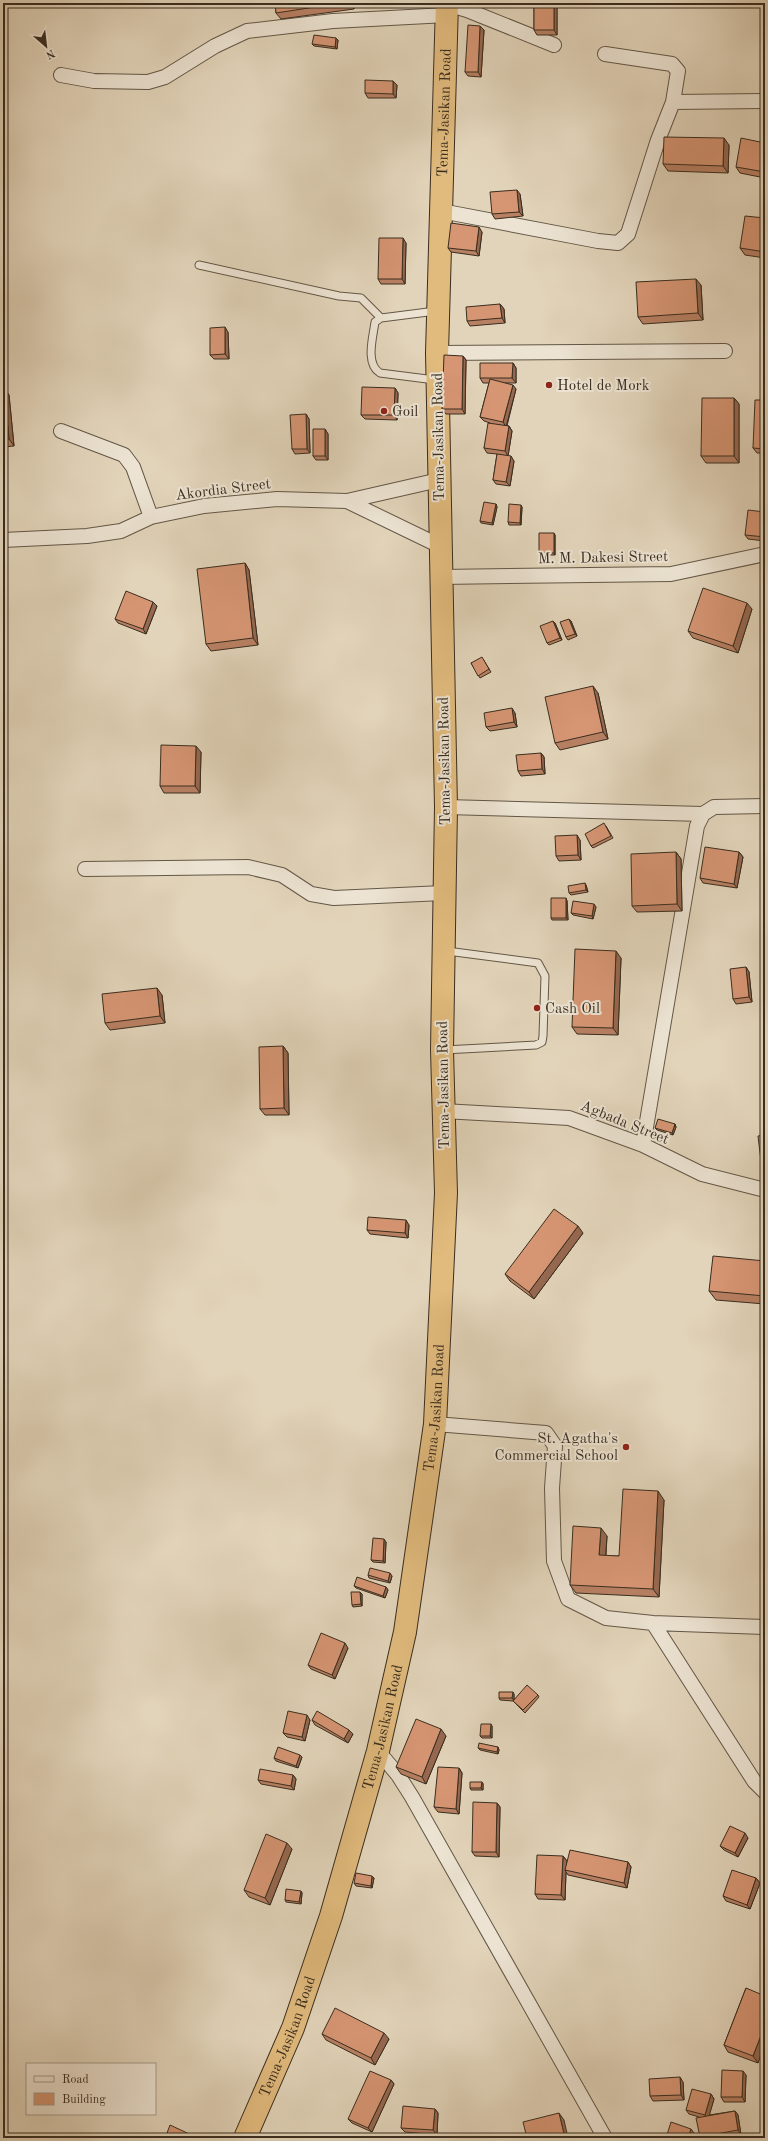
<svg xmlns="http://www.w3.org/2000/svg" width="768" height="2141" font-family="'Old Standard TT',serif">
	<rect width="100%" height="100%" fill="#e2d4ba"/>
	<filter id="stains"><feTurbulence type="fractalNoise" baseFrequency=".005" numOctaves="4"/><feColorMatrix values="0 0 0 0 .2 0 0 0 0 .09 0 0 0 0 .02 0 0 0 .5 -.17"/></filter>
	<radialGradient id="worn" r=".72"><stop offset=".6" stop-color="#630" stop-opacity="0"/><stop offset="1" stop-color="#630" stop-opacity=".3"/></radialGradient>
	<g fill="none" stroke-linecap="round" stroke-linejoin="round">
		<defs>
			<path id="lane" d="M199,265L339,296L361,298L381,318
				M435,380L380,373C365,364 373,337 375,322L381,318L436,311
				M444,1050L536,1045L542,1042L543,1036L545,976L538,963L447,951"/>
			<path id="street" d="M447,4L467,10L554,45
				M605,54L672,64L678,71L673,102
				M61,75L94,81L148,82L165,77L215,46L247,31L333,21L447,15
				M441,211L598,241L618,243L628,234L658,140L673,102L765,101
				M437,353L725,351
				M61,431L124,455L133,467L151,517
				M347,501L439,480
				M3,540L87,536L121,531L151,517L204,506L277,499L347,501L440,546
				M440,577L671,574L765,554
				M446,807L703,814
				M85,869L248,867L282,875L311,894L334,898L443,893
				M443,1111L569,1118L643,1145L702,1174L765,1190
				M643,1145L697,826L703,814L714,807L765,806
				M435,1424L546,1433L555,1446L552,1488L554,1561L568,1599L606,1618L653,1623L765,1627
				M653,1623L754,1781L765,1792
				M378,1751L398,1775L412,1797L605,2138"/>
			<g id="highway">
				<path id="s1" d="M245,2138L293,2028L331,1916L378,1751L405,1632L435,1424L446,1193L442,1050L446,807L437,353L447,3"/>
			</g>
		</defs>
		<use href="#lane" stroke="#635746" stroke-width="9"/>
		<use href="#street" stroke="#635746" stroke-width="16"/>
		<use href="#highway" stroke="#392d1f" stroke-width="24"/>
		<use href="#lane" stroke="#ece3d2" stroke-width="7"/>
		<use href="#street" stroke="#ece3d2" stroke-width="14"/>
		<use href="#highway" stroke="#e1ba7d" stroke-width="22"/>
	</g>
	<path fill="#b88063" stroke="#392d1f" d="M275,3H353L354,9L281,19L276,13Z
		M534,3H557V35H537L534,30Z
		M484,30L481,77L468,76L465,72Z
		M336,38L338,40L337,49L314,46L312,44Z
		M393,81L397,85L396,98H368L365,93Z
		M765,143V178L740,173L736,167Z
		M729,145L728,173L668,171L663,164Z
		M520,194L523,216L495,219L492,214Z
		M765,218V258L745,255L740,248Z
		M482,232L479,256L451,252L448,248Z
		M406,243L405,284H381L378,279Z
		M701,285L703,320L643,324L638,317Z
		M500,304L504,309L505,323L470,326L467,321Z
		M228,332L229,359H214L210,355Z
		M463,356L466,360L465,414H446L442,409Z
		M513,363L516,368V383H505L516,389L507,426H509L512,431L508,456L514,461L510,486L496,484L493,480L497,454L487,453L484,448L490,423L484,421L480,417L489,383H483L480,378Z
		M3,388H4L9,395L14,446L3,447Z
		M395,388L398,393L397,420L365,419L361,415Z
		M734,398L739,404V463H706L701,456Z
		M765,400V453H757L753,448Z
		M306,414L309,419L310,453L295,454L292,449Z
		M325,429L328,434V460H316L313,456Z
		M496,504L497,507L493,525L481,523L480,521Z
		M522,507L521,525H509L508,522Z
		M765,512V541L748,539L745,535Z
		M555,535V555H541L539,553Z
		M245,563L249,570L258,645L211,651L206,644Z
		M153,602L157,606L146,634L118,623L115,619Z
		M752,609L738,653L693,638L688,631Z
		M569,619L571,621L577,636L568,640L566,637Z
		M553,621L555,623L562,640L549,645L547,643Z
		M483,659L491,672L480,678L471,663Z
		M598,693L608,739L560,750L555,743Z
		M515,713L517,727L490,731L486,727Z
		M201,752L200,793H164L160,786Z
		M541,753L544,757L545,774L521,776L518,771Z
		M606,826L613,838L593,848L591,846Z
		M580,840L581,860L559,861L556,856Z
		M676,852L681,859L682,911L637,912L632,906Z
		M739,852L743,857L737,888L703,883L700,878Z
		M586,885L588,892L571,895L569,893Z
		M566,898L567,901L568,920H552L551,918Z
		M596,907L593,919L573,915L571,913Z
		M621,958L618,1035L577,1034L572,1027Z
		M746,967L749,972L752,1002L736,1004L733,999Z
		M162,995L165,1023L110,1030L105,1023Z
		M283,1046L288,1053L289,1115H265L260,1109Z
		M675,1124L676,1127L673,1135L657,1130L655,1128Z
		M765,1135V1168L761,1161Z
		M409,1225L408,1238L370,1234L367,1230Z
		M583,1233L534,1299L510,1281L505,1274Z
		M765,1261V1304L716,1300L709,1291Z
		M664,1500L659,1597L576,1593L570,1585L607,1536L606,1556H619Z
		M386,1542L385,1563L373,1562L371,1560Z
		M368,1575L392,1576L390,1583L369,1578Z
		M354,1586L386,1587L388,1590L385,1598L356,1588Z
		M362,1594V1606L353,1607L352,1605Z
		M348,1648L335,1679L311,1669L308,1665Z
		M514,1694V1699L538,1695L539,1697L525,1713L513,1701L500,1700L499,1698Z
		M310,1720L305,1741L287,1737L283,1733Z
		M312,1720L349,1730L353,1734L348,1743L315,1725Z
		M492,1726V1738H482L480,1736Z
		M446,1736L426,1784L401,1774L396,1767Z
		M498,1747L499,1750L498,1754L480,1750L478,1748Z
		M302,1757L298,1768L276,1761L274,1758Z
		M459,1768L462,1773L459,1814L438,1812L434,1807Z
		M293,1775L296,1779L294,1790L261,1784L258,1780Z
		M482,1782L483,1784V1790H471L470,1788Z
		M497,1803L500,1807L499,1857L475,1856L472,1852Z
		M748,1838L738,1857L724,1850L720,1846Z
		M292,1849L270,1905L249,1897L244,1890Z
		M563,1856L567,1861L566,1864L628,1862L631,1867L627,1888L568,1875L566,1872L565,1900L538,1899L535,1894Z
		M374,1878L372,1888L356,1886L354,1883Z
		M756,1878L760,1883L750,1909L726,1901L723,1896Z
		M301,1891L302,1893L301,1904L286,1902L285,1900Z
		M746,1988L758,2063L728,2052L724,2045Z
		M322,2034L389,2039L375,2065L326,2040Z
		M746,2075L745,2102H724L721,2097Z
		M391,2080L394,2084L372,2132L352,2123L348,2119Z
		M683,2082L684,2100L653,2101L650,2096Z
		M711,2094L714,2099L709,2115L735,2111L738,2115L741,2135L724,2138H700L699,2117L689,2114L686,2110Z
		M435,2109L438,2113L437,2135L405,2132L401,2128Z
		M167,2133L198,2138H171L170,2137Z"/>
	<path fill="#966850" stroke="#392d1f" d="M350,3H353L354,9Z
		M554,3H557V35L554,30Z
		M480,26L484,30L481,77L478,72Z
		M336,38L338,40L337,49L335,47Z
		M393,81L397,85L396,98L393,94Z
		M724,138L729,145L728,173L723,166Z
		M517,190L520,194L523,216L519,212Z
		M479,227L482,232L479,256L476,251Z
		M403,238L406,243L405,284L402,279Z
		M696,279L701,285L703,320L698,313Z
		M500,304L504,309L505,323L502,318Z
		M225,327L228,332L229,359L225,354Z
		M463,356L466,360L465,414L462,409Z
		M513,363L516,368V383L512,378Z
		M513,385L516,389L506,427L503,422Z
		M4,388L9,395L14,446L9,439Z
		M395,388L398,393L397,420L394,415Z
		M734,398L739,404V463L734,456Z
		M306,414L309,419L310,453L307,449Z
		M509,426L512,431L508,456L505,451Z
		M325,429L328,434V460L325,456Z
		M511,456L514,461L510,486L506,482Z
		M496,504L497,507L493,525L492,523Z
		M521,505L522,507L521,525L520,523Z
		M554,533L555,535V555L554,553Z
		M245,563L249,570L258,645L253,638Z
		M153,602L157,606L146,634L143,629Z
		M747,603L752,609L738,653L733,646Z
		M569,619L571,621L577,636L575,634Z
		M553,621L555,623L562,640L560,638Z
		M593,686L598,693L608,739L603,732Z
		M512,708L515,713L517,727L514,722Z
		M196,746L201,752L200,793L195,786Z
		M541,753L544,757L545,774L542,769Z
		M577,835L580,840L581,860L578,855Z
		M676,852L681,859L682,911L677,904Z
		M739,852L743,857L737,888L734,884Z
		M585,883L586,885L588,892L586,890Z
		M566,898L567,901L568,920L566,918Z
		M594,904L596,907L593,919L592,916Z
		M616,951L621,958L618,1035L613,1028Z
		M746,967L749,972L752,1002L749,997Z
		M157,988L162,995L165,1023L160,1016Z
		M283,1046L288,1053L289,1115L284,1108Z
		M675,1124L676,1127L673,1135L672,1133Z
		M406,1220L409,1225L408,1238L405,1233Z
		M578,1226L583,1233L534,1299L529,1292Z
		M658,1491L664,1500L659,1597L653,1589Z
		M601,1528L607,1536L605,1564L599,1555Z
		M384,1539L386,1542L385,1563L383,1561Z
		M390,1573L392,1576L390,1583L388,1581Z
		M386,1587L388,1590L385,1598L383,1596Z
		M360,1592L362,1594V1606L361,1604Z
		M345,1643L348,1648L335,1679L332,1675Z
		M513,1692L514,1694V1701L512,1698Z
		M307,1715L310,1720L305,1741L302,1737Z
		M491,1724L492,1726V1738L490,1736Z
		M441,1729L446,1736L426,1784L422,1777Z
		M349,1730L353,1734L348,1743L344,1739Z
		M498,1747L499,1750L498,1754L497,1752Z
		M300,1755L302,1757L298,1768L296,1766Z
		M459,1768L462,1773L459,1814L456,1809Z
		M293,1775L296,1779L294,1790L291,1786Z
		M482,1782L483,1784V1790L481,1788Z
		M497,1803L500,1807L499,1857L496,1852Z
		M745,1833L748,1838L738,1857L735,1853Z
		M287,1843L292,1849L270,1905L265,1898Z
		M563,1856L567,1861L566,1871L565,1870L566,1872L565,1900L561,1895Z
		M628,1862L631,1867L627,1888L624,1883Z
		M372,1876L374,1878L372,1888L371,1886Z
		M756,1878L760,1883L750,1909L747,1905Z
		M301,1891L302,1893L301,1904L299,1902Z
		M765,2025V2044L758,2063L753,2056Z
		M384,2033L389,2039L375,2065L371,2058Z
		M743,2071L746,2075L745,2102L742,2097Z
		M680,2077L683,2082L684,2100L681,2095Z
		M391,2080L394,2084L372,2132L368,2128Z
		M711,2094L714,2099L708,2120L705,2115Z
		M435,2109L438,2113L437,2135L433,2130Z
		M735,2111L738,2115L741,2135L738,2130Z
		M559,2113L564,2120L568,2138H565Z
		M691,2129L694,2133L693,2138H688Z"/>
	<path fill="#d69573" stroke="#392d1f" d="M275,3H341L276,13Z
		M534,3H554V30H534Z
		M468,25L480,26L478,72H465Z
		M314,35L336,38L335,47L312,44Z
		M365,80L393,81V94L365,93Z
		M664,137L724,138L723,166L663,164Z
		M741,138L765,143V172L736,167Z
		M517,190L519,212L492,214L490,192Z
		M745,216L765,218V252L740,248Z
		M451,223L479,227L476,251L448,248Z
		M379,238H403L402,279H378Z
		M696,279L698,313L638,317L636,282Z
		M500,304L502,318L467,321L466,307Z
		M225,327V354L210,355V328Z
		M444,355L463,356L462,409H442Z
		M480,363H513L512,378H480Z
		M490,379L513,385L503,422L480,417Z
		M362,387L395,388L394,415H361Z
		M3,388H4L9,439L3,440Z
		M702,398H734V456H701Z
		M755,400H765V449L753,448Z
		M306,414L307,449H292L290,415Z
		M488,423L509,426L505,451L484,448Z
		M313,429H325V456H313Z
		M497,454L511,456L506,482L493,480Z
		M484,502L496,504L492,523L480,521Z
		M509,504L521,505L520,523L508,522Z
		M748,510L765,512V537L745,535Z
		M539,533H554V553H539Z
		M245,563L253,638L206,644L197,569Z
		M703,588L747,603L733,646L688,631Z
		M126,591L153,602L143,629L115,619Z
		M569,619L575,634L566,637L560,622Z
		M553,621L560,638L547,643L540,626Z
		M482,657L489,669L478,676L471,663Z
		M593,686L603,732L555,743L545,697Z
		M512,708L514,722L486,727L484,713Z
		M161,745L196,746L195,786H160Z
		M765,751V783H763Z
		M541,753L542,769L518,771L516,755Z
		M604,823L611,836L591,846L585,834Z
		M577,835L578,855L556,856L555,836Z
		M705,847L739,852L734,884L700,878Z
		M676,852L677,904L632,906L631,854Z
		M585,883L586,890L569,893L568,886Z
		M551,898H566V918H551Z
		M573,901L594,904L592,916L571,913Z
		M575,949L616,951L613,1028L572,1027Z
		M746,967L749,997L733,999L730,969Z
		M157,988L160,1016L105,1023L102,994Z
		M283,1046L284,1108L260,1109L259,1047Z
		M658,1119L675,1124L672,1133L655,1128Z
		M765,1135V1161H761L758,1136Z
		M554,1209L578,1226L529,1292L505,1274Z
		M368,1217L406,1220L405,1233L367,1230Z
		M713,1256L765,1261V1296L709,1291Z
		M623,1489L658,1491L653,1589L570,1585L573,1526L601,1528L599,1555L619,1556Z
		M373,1538L384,1539L383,1561L371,1560Z
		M370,1568L390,1573L388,1581L368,1575Z
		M357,1577L386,1587L383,1596L354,1586Z
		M351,1592H360L361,1604L352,1605Z
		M321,1633L345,1643L332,1675L308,1665Z
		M527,1685L538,1695L523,1710L513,1701Z
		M499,1692H513L512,1698H499Z
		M288,1711L307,1715L302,1737L283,1733Z
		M317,1711L349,1730L344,1739L312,1720Z
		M416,1719L441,1729L422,1777L396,1767Z
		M481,1724H491L490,1736H480Z
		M479,1743L498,1747L497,1752L478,1748Z
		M278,1747L300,1755L296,1766L274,1758Z
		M438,1767L459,1768L456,1809L434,1807Z
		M260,1769L293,1775L291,1786L258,1780Z
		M470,1782H482L481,1788H470Z
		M473,1802L497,1803L496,1852H472Z
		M730,1826L745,1833L735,1853L720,1846Z
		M266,1834L287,1843L265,1898L244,1890Z
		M570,1850L628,1862L624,1883L565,1870Z
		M537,1855L563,1856L561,1895L535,1894Z
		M732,1870L756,1878L747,1905L723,1896Z
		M356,1873L372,1876L371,1886L354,1883Z
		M286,1889L301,1891L299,1902L285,1900Z
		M746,1988L765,1996V2025L753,2056L724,2045Z
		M335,2008L384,2033L371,2058L322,2034Z
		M722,2070L743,2071L742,2097H721Z
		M370,2071L391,2080L368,2128L348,2119Z
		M680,2077L681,2095L650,2096L649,2079Z
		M692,2089L711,2094L705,2115L686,2110Z
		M403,2106L435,2109L433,2130L401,2128Z
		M735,2111L738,2130L700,2137L696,2118Z
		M559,2113L565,2138H527L523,2122Z
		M671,2122L691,2129L688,2138H666Z
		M170,2125L198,2138H178L167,2133Z"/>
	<g fill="#8f2418" stroke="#ece3d2" stroke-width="1.5">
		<circle cx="549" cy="385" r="4"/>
		<circle cx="384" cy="411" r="4"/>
		<circle cx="537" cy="1008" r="4"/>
		<circle cx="626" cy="1447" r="4"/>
	</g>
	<g text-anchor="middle" stroke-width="4" stroke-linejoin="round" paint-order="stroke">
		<g font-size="15" fill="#392d1f" stroke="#ece3d2">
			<text dy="5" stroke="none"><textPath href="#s1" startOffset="2054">Tema-Jasikan Road</textPath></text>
			<text transform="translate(438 437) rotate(-91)" y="5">Tema-Jasikan Road</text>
			<text transform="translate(223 489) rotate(-7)" y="5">Akordia Street</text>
			<text transform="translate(603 557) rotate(-1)" y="5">M. M. Dakesi Street</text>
			<text transform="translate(444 761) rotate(-91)" y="5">Tema-Jasikan Road</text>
			<text transform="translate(443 1085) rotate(-91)" y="5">Tema-Jasikan Road</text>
			<text transform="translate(625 1122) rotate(22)" y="5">Agbada Street</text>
			<text dy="5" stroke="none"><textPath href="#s1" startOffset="758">Tema-Jasikan Road</textPath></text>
			<text dy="5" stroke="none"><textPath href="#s1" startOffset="434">Tema-Jasikan Road</textPath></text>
			<text dy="5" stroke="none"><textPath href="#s1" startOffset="110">Tema-Jasikan Road</textPath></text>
		</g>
		<g font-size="15" fill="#392d1f" stroke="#ece3d2" text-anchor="start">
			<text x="557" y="390">Hotel de Mork</text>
			<text x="392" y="416">Goil</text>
			<text x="545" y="1013">Cash Oil</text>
			<text x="618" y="1443" text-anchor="end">St. Agatha's<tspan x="618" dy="17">Commercial School</tspan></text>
		</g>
	</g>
	<rect width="768" height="2141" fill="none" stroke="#e2d4ba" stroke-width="16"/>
	<rect x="4" y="4" width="760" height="2133" fill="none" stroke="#392d1f" stroke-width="2"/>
	<rect x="8" y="8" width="752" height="2125" fill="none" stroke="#392d1f"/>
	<rect x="26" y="2063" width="130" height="52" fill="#ece3d2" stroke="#a49a8a"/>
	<rect x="34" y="2076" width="20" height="6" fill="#ece3d2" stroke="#a49a8a"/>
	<text x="62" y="2083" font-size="12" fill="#392d1f">Road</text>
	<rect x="34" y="2093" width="20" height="12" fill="#d69573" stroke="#a49a8a"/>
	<text x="62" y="2103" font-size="12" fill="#392d1f">Building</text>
	<g transform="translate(46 46) rotate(152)" stroke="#ece3d2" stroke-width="3" paint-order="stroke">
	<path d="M0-3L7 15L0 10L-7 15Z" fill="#392d1f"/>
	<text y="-6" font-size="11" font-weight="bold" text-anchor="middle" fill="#392d1f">N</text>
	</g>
	<rect width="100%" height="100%" filter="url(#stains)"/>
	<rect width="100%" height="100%" fill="url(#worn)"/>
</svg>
